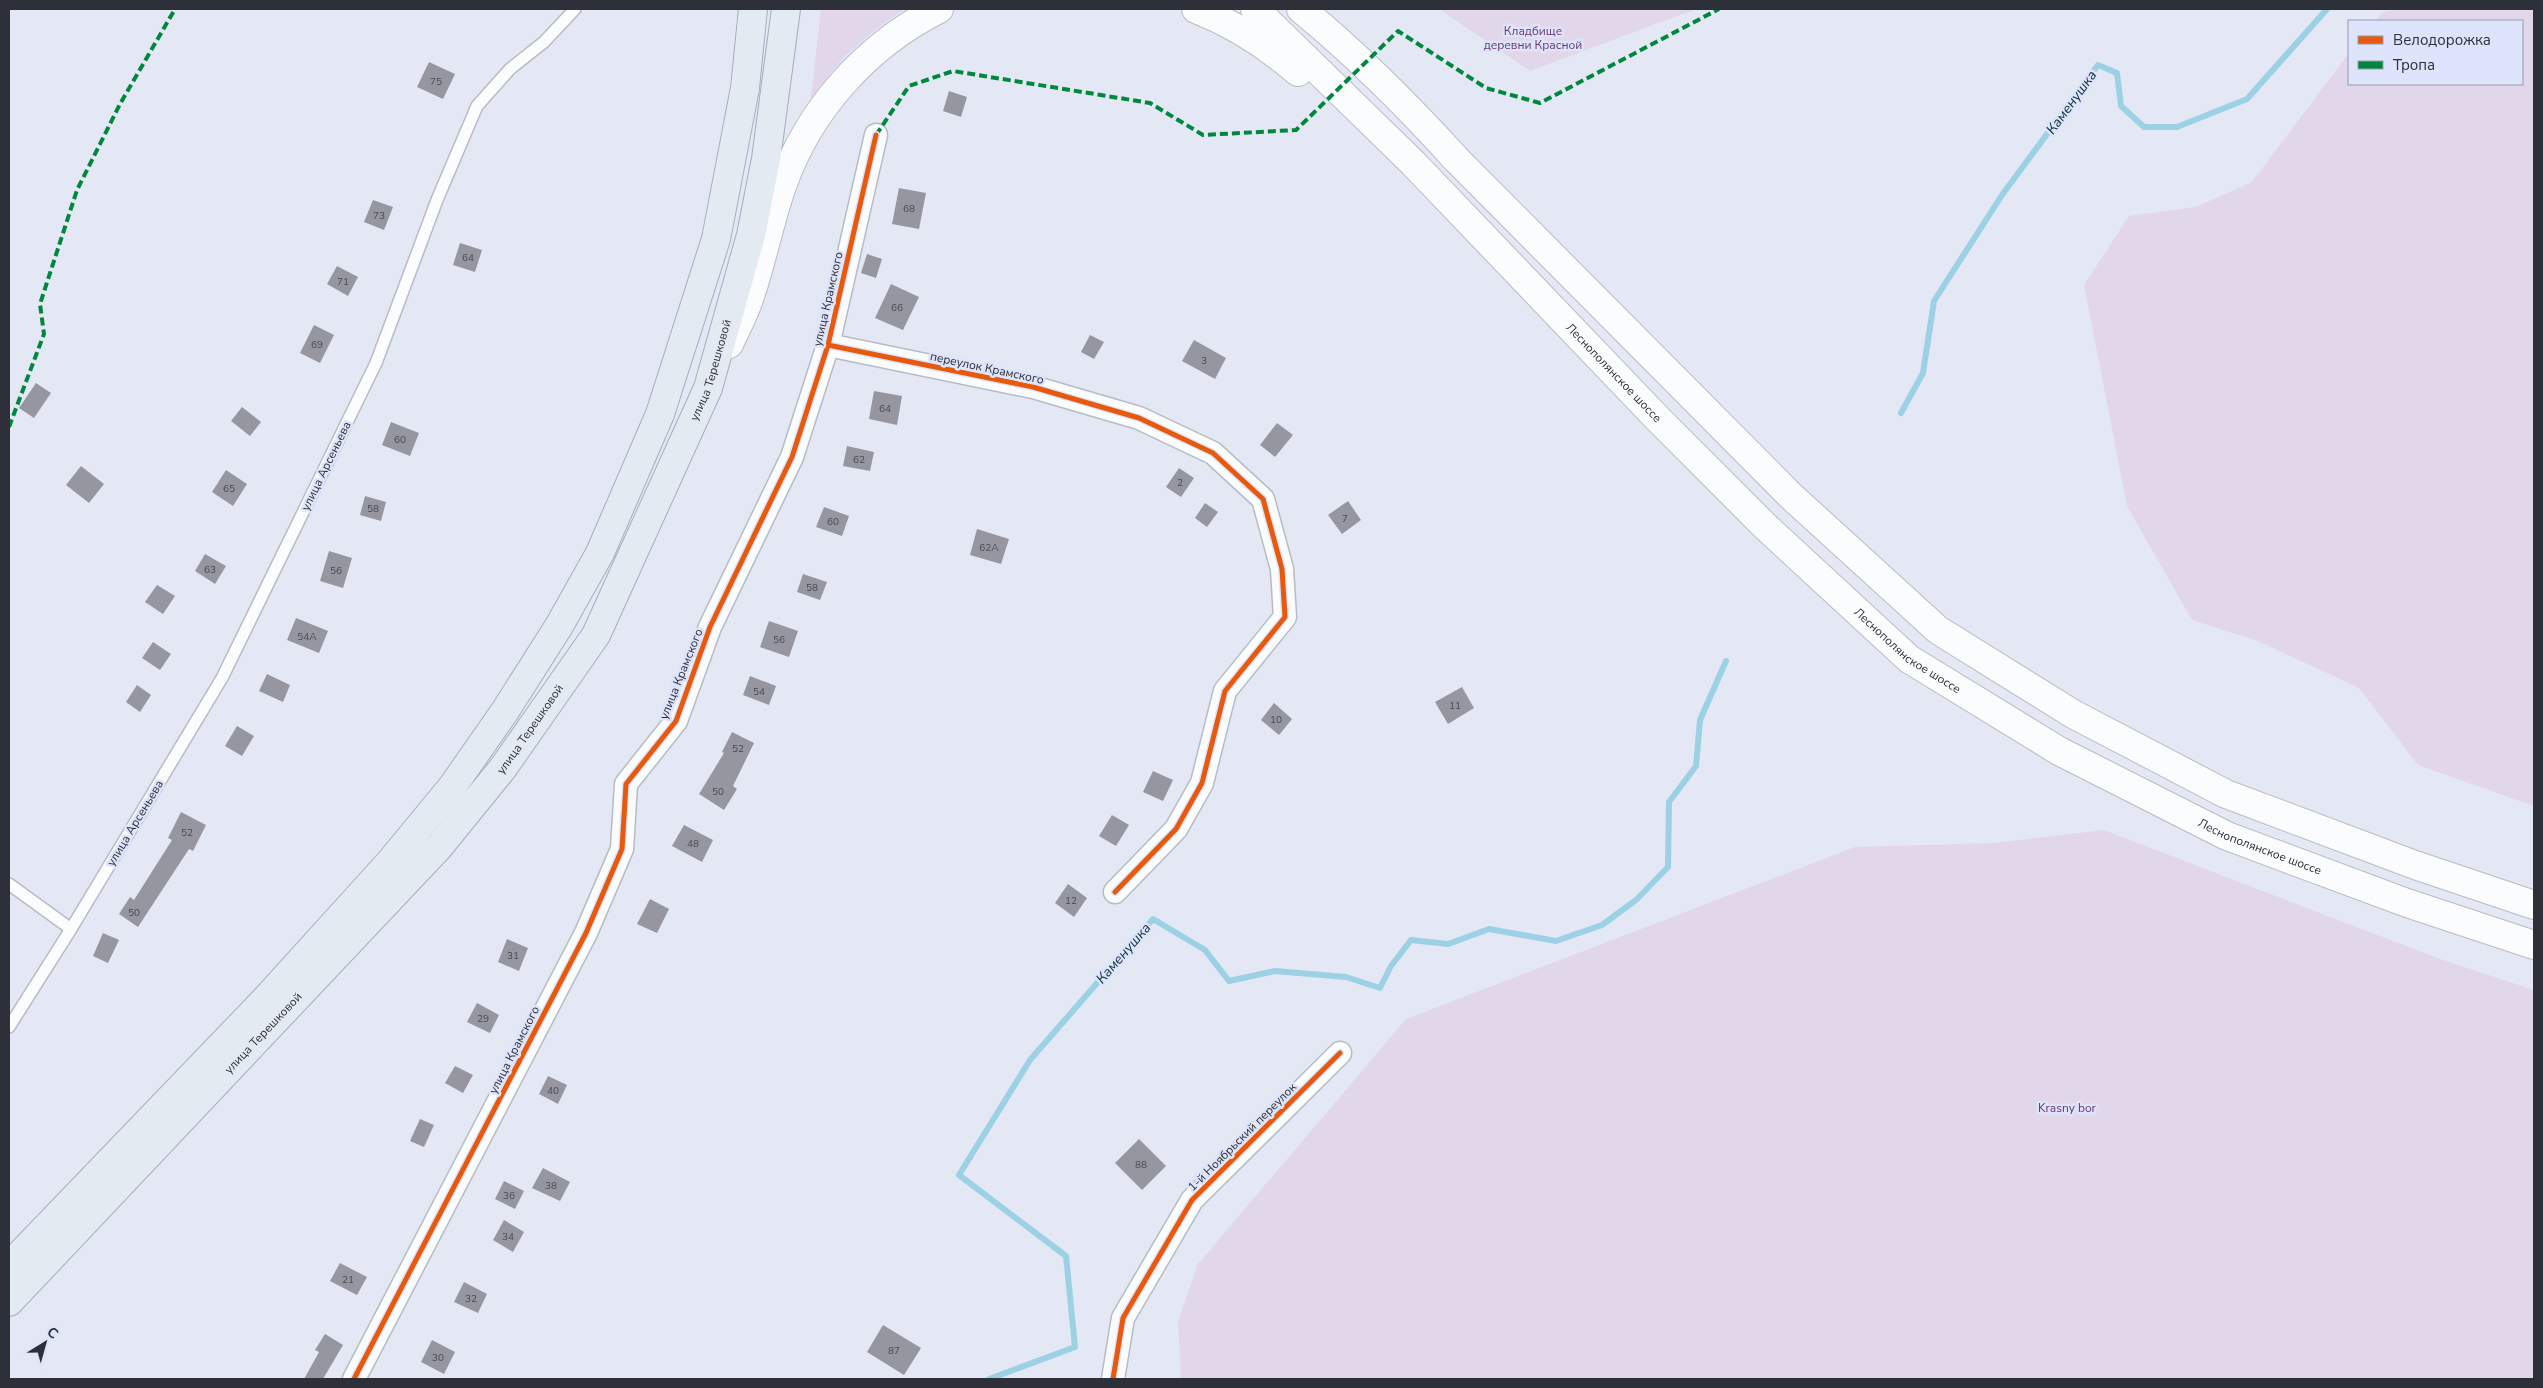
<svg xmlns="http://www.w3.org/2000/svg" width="2543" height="1388" font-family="'Nunito Sans',sans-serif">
	<rect width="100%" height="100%" fill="#e4e8f4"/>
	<path fill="#e2d6eb" d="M821,9H905L876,29L843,58L811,98Z
		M1439,9H1696L1530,71Z
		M2403,9H2534V806L2418,765L2359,688L2258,641L2192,620L2127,506L2084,285L2129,216L2196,207L2252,182L2349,53V84H2522V21H2375L2383,12Z
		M2104,830L2440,959L2534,990V1379H1181L1178,1321L1198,1264L1406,1019L1855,847L1994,843Z"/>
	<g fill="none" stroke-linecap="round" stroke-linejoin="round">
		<path stroke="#9cd1e5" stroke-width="6" d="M1901,413L1923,373L1934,301L2002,195L2098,65L2117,73L2121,106L2144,127H2177L2247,99L2327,9
			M989,1379L1075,1347L1066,1256L959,1175L1030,1060L1153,919L1205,950L1229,981L1275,971L1346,977L1380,988L1391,966L1411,940L1448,944L1489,929L1556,941L1602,925L1636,900L1668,867L1669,802L1696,766L1700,720L1726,661"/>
	</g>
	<path fill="#95969f" d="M429,62L455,74L443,99L417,87Z
		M949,91L967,97L961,117L943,111Z
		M899,188L926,193L919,229L892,224Z
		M373,200L393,207L384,230L364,222Z
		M460,243L482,250L475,272L453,265Z
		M867,254L882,259L876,278L861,273Z
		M337,266L358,277L348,296L327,284Z
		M891,284L919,297L903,330L875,318Z
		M314,325L334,335L320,363L300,353Z
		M1090,335L1104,342L1094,359L1081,352Z
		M1194,340L1226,358L1215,379L1182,361Z
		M36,383L51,393L34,418L19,408Z
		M874,391L902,396L897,425L869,419Z
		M242,407L261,422L250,436L231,421Z
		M391,422L419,433L410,456L382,445Z
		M1277,423L1293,435L1275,457L1260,445Z
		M847,446L874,452L870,471L843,466Z
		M81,466L104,484L89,503L66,485Z
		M1179,468L1194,478L1181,497L1166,487Z
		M226,470L247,484L233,506L212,492Z
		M365,496L386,502L381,521L360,515Z
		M1348,501L1361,520L1342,534L1328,515Z
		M1205,503L1218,512L1207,527L1195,518Z
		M824,507L849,516L842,536L816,527Z
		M977,529L1009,539L1001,564L970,555Z
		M329,551L352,558L343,588L320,581Z
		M205,554L226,566L215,584L195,571Z
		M803,574L827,582L820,600L797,592Z
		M157,585L175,596L163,614L145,602Z
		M296,618L328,631L319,653L287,640Z
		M769,621L798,631L789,657L760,647Z
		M153,642L171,654L160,670L142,658Z
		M267,674L290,685L283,702L259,691Z
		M750,676L776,686L769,705L743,695Z
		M137,685L151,695L140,712L126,702Z
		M1462,687L1474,708L1448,724L1435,702Z
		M1274,703L1292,719L1279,735L1261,720Z
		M237,726L254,736L242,756L225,746Z
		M732,732L754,743L733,786L737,789L724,810L699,794L724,753L722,752Z
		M1153,771L1173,780L1163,801L1143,792Z
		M181,812L206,825L193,851L189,849L138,927L119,914L130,897L134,900L172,840L168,838Z
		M1112,815L1129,825L1116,846L1099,836Z
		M684,825L713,840L702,862L672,846Z
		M1068,884L1087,898L1074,917L1055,903Z
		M650,899L669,909L657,933L637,924Z
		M103,933L119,940L108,963L93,956Z
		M507,939L528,948L519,971L498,962Z
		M477,1003L499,1015L490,1033L467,1022Z
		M455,1066L473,1075L463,1093L445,1083Z
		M548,1076L567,1085L558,1104L539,1094Z
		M420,1119L434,1125L424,1147L410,1141Z
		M1139,1139L1166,1166L1142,1190L1115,1163Z
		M543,1168L570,1182L560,1201L532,1188Z
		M504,1181L524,1191L515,1209L495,1199Z
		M504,1220L524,1232L513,1252L493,1240Z
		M340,1263L367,1277L357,1295L330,1281Z
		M464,1282L487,1294L478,1313L454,1302Z
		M883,1325L921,1348L904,1375L867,1352Z
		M325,1334L343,1345L323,1379H304L319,1352L315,1350Z
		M432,1340L455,1352L444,1374L421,1362Z"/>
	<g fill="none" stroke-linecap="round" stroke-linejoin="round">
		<defs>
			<path id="service" d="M9,884L71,929
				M9,1027L71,929L222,678L376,363L437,200L477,106L510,69L544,42L575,9"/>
			<path id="minor" d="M828,345L1033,387L1139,418L1213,453L1263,499L1282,569L1285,617L1225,691L1202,783L1176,829L1115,892
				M354,1379L586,933L622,849L626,784L676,721L710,627L792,457L828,345L876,135
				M1113,1379L1123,1318L1192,1200L1340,1053"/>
			<g id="secondary">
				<path d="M1196,9C1234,24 1267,45 1298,72"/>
				<path id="s1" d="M1255,9L1413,163L1659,420L1766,527L1909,659L2059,751L2227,836L2407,903L2534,945"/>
				<path d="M1301,9C1357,55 1407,105 1456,159L1791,496L1938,630L2073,714L2226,794L2415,865L2534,905"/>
				<path d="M729,344C736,329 744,314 749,299C762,262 769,223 782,186C809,109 867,45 939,9"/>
			</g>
			<g id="primary">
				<path d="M9,1266L264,1001L391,861L452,787L505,711L559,626L600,553L660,414L716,239L745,88L753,9"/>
				<path id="s2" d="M9,1302L438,848L503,768L596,635L708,388L751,235L766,159L786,9"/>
			</g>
		</defs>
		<use href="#service" stroke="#b7bbc4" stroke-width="14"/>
		<use href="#minor" stroke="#b7bbc4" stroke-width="25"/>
		<use href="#secondary" stroke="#b7bbc4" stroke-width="30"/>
		<use href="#primary" stroke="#a3aebd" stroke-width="30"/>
		<use href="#service" stroke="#fbfcfd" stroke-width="11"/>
		<use href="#minor" stroke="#fbfcfd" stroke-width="22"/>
		<use href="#secondary" stroke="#fbfcfd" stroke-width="28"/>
		<use href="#primary" stroke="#e4eaf1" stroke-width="28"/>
		<path stroke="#00873e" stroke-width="4" stroke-dasharray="8 4" stroke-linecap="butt" d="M876,135L909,86L953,71L1150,103L1203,135L1296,130L1398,31L1486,88L1540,103L1719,9
			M9,427L44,334L40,304L77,190L120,104L175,9"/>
		<defs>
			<path id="cycleway" d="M828,345L1033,387L1139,418L1213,453L1263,499L1282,569L1285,617L1225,691L1202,783L1176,829L1115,892
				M354,1379L586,933L622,849L626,784L676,721L710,627L792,457L828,345L876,135
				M1113,1379L1123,1318L1192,1200L1340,1053"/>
		</defs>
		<use href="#cycleway" stroke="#dde4fb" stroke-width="8"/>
		<use href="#cycleway" stroke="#e8590c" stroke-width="5"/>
	</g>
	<g text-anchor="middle" stroke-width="5" stroke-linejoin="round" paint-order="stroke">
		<g font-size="10" fill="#474a52">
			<text x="436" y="85">75</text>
			<text x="909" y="212">68</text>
			<text x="379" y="219">73</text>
			<text x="468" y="261">64</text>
			<text x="343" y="285">71</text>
			<text x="897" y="311">66</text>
			<text x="317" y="348">69</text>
			<text x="1204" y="364">3</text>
			<text x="885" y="412">64</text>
			<text x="400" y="443">60</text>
			<text x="859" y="463">62</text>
			<text x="1180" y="486">2</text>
			<text x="229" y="492">65</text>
			<text x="373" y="512">58</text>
			<text x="1345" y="522">7</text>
			<text x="833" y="525">60</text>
			<text x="989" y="551">62А</text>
			<text x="210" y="573">63</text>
			<text x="336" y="574">56</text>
			<text x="812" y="591">58</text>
			<text x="307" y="640">54А</text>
			<text x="779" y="643">56</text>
			<text x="759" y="695">54</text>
			<text x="1455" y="709">11</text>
			<text x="1276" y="723">10</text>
			<text x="738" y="752">52</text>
			<text x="718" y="795">50</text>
			<text x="187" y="836">52</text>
			<text x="693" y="847">48</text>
			<text x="1071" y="904">12</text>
			<text x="134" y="916">50</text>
			<text x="513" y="959">31</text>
			<text x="483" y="1022">29</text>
			<text x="553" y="1094">40</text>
			<text x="1141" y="1168">88</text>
			<text x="551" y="1189">38</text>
			<text x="509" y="1199">36</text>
			<text x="508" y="1240">34</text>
			<text x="348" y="1283">21</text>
			<text x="471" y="1302">32</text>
			<text x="894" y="1354">87</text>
			<text x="438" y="1361">30</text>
		</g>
		<g font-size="12" fill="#6a3670" stroke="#dde4fb">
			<text x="1533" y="35">Кладбище<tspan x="1533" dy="14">деревни Красной</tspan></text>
			<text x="2067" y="1112">Krasny bor</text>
		</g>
		<g font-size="12" fill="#2d3038" stroke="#dde4fb">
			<text transform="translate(828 299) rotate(-77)" y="4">улица Крамского</text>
			<text transform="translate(987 368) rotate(12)" y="4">переулок Крамского</text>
			<text dy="4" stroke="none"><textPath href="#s2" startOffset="1179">улица Терешковой</textPath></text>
			<text dy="4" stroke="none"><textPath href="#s1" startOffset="511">Леснополянское шоссе</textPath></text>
			<text transform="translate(326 466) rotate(-64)" y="4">улица Арсеньева</text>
			<text dy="4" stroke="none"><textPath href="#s1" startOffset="916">Леснополянское шоссе</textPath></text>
			<text transform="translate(681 674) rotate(-68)" y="4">улица Крамского</text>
			<text dy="4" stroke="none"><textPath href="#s2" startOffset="775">улица Терешковой</textPath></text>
			<text transform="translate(135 823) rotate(-59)" y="4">улица Арсеньева</text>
			<text dy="4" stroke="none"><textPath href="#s1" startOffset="1321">Леснополянское шоссе</textPath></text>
			<text dy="4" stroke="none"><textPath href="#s2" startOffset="370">улица Терешковой</textPath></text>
			<text transform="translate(514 1050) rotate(-63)" y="4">улица Крамского</text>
			<text transform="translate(1242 1137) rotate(-45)" y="4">1-й Ноябрьский переулок</text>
		</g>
		<g font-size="14" font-style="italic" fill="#0b2f3a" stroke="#dde4fb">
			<text transform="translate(2071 102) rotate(-54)" y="5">Каменушка</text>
			<text transform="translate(1123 953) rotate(-49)" y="5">Каменушка</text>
		</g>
	</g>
	<rect width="2543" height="1388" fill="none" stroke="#2d3038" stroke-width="20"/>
	<rect x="2348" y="20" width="175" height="65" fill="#dde4fb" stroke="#979cad"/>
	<rect x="2358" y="36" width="25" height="8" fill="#e8590c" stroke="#979cad"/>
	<text x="2393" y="45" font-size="15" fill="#2d3038">Велодорожка</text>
	<rect x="2358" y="61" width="25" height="8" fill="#00873e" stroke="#979cad"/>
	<text x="2393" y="70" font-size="15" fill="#2d3038">Тропа</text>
	<g transform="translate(45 1343) rotate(37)" stroke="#dde4fb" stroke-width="4" paint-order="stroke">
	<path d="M0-4L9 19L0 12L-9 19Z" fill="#2d3038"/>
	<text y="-8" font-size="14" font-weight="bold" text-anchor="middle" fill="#2d3038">С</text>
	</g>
</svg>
